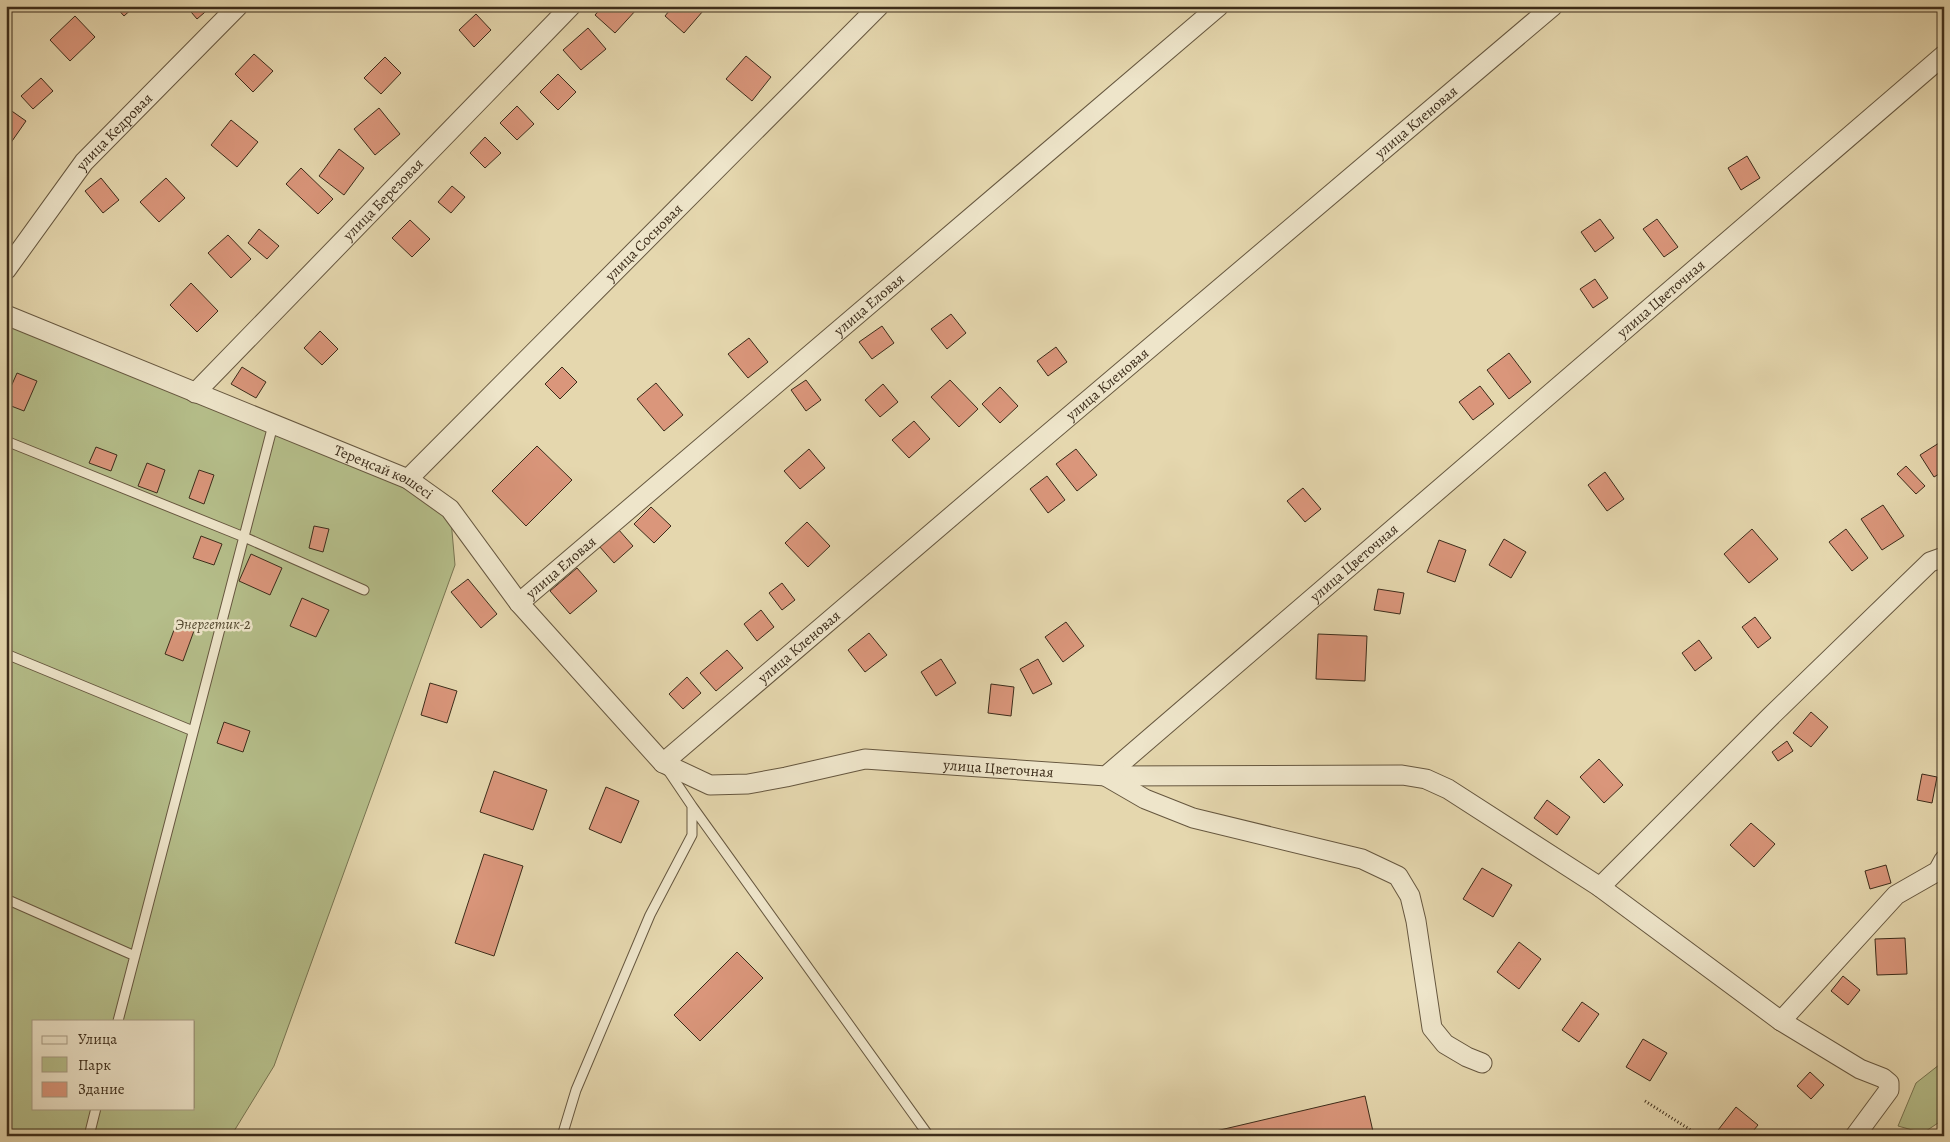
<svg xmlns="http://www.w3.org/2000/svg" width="1950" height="1142" font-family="Alegreya,serif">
	<rect width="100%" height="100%" fill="#e5d7ae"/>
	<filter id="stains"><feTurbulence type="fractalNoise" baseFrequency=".004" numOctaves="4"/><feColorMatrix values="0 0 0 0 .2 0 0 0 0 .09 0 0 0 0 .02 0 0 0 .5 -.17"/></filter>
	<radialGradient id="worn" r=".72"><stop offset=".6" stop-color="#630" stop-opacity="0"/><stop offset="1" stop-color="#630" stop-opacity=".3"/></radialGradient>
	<path fill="#b5be8a" stroke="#787552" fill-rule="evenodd" d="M6,315L408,479L450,509L455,565L274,1066L231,1136H6ZM34,1021H194V1108H34Z
		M1944,1061V1119L1923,1133L1898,1126L1916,1083Z"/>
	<path fill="#da967b" stroke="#3c2c1a" d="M115,6H135L124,16Z
		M186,6H212L197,19Z
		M603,6H634L637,9L615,33L595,15Z
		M673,6H698L703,11L684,33L665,16Z
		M476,14L491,30L474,47L459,30Z
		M75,16L95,37L70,61L50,40Z
		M588,28L606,49L581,70L563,50Z
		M254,54L273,71L253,92L235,74Z
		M746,56L771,77L752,101L726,79Z
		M385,57L401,73L381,94L364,78Z
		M558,74L576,92L558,110L540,92Z
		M41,78L53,91L33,109L21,96Z
		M517,106L534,124L517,140L500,123Z
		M6,107L26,121L10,144L6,142Z
		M379,108L400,134L375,155L354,129Z
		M231,120L258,142L237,167L211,145Z
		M485,137L501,153L485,168L470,153Z
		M339,149L364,168L344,195L319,176Z
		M1747,156L1760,178L1741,190L1728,168Z
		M301,168L333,199L318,214L286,184Z
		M101,178L119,200L103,213L85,191Z
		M166,178L185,198L159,222L140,202Z
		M452,186L465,197L451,213L438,202Z
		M1600,219L1614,238L1595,252L1581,232Z
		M1657,219L1678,247L1664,257L1643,229Z
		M410,220L430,239L412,257L392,238Z
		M259,229L279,246L267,259L248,243Z
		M228,235L251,259L231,278L208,253Z
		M1595,279L1608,298L1593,308L1580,289Z
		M191,283L218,311L197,332L170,305Z
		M951,314L966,333L947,349L931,329Z
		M882,326L894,343L872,359L859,342Z
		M320,331L338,349L322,365L304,348Z
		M749,338L768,362L748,378L728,354Z
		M1056,347L1067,362L1048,376L1037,361Z
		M1509,353L1531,382L1509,399L1487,370Z
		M242,367L266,382L256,398L231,384Z
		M562,367L577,382L560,399L545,384Z
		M17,373L37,381L24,411L6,404V398Z
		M806,380L821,400L806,411L791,390Z
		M950,380L978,409L959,427L931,397Z
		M656,383L683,415L664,431L637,399Z
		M883,384L898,402L880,417L865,400Z
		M1480,386L1494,404L1473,420L1459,402Z
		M1000,387L1018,406L1000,423L982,404Z
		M914,421L930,439L909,458L892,440Z
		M1939,443L1944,451V471L1934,477L1920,455Z
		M537,446L572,480L526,526L492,491Z
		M96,447L117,455L111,471L89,463Z
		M809,449L825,468L800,489L784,471Z
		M1076,449L1097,475L1077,491L1056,464Z
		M147,463L165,470L157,493L138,486Z
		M1906,466L1925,486L1916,494L1897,474Z
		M199,470L214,475L204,504L189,498Z
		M1605,472L1624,499L1607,511L1588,485Z
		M1047,476L1065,500L1048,513L1030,489Z
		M1303,488L1321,509L1305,522L1287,501Z
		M1883,505L1904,536L1882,550L1861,519Z
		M651,507L671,526L654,543L634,524Z
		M807,522L830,546L808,567L785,543Z
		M314,526L329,529L323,552L309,548Z
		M618,529L633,546L614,563L599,546Z
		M1752,529L1778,559L1749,583L1724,554Z
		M1846,529L1868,558L1852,571L1829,542Z
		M201,536L222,544L214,565L193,558Z
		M1504,539L1526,552L1511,578L1489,565Z
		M1439,540L1466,550L1455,582L1427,572Z
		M251,554L282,568L270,595L239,581Z
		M577,568L597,591L570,614L550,591Z
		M468,579L497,614L481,628L451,592Z
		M782,583L795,600L782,610L769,593Z
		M1378,589L1404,593L1400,614L1374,610Z
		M302,598L329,610L316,637L290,626Z
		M761,610L774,627L757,641L744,624Z
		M1755,617L1771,638L1758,648L1742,627Z
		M177,622L195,628L183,661L165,654Z
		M1066,622L1084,646L1063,662L1045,637Z
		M869,633L887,655L865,672L848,650Z
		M1318,634L1367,636L1365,681L1316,679Z
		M1699,640L1712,658L1695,671L1682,653Z
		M727,650L743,668L716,691L700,673Z
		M941,659L956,683L936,696L921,672Z
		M1038,659L1052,684L1033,694L1020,669Z
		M687,677L701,693L683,709L669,694Z
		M430,683L457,691L447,723L421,715Z
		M991,684L1014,687L1011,716L988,713Z
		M1811,712L1828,727L1811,747L1793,733Z
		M224,722L250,731L243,752L217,743Z
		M1787,741L1793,751L1778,761L1772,752Z
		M1599,759L1623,785L1604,803L1580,777Z
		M494,771L547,790L533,830L480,812Z
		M1922,774L1937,777L1932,803L1917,800Z
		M606,787L639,801L621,843L589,829Z
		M1547,800L1570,817L1557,835L1534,818Z
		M1751,823L1775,844L1754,867L1730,845Z
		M484,854L523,866L494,956L455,943Z
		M1886,865L1891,883L1870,889L1865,871Z
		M1482,868L1512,885L1493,917L1463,899Z
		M1905,938L1907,974L1877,975L1875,939Z
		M1519,942L1541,959L1519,989L1497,972Z
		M737,952L763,978L700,1041L674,1015Z
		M1843,976L1860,990L1848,1005L1831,991Z
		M1582,1002L1599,1014L1579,1042L1562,1030Z
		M1643,1039L1667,1053L1650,1081L1626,1067Z
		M1810,1072L1824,1085L1811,1099L1797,1086Z
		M1365,1096L1374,1136H1204L1203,1134Z
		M1736,1107L1758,1125L1749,1136H1718L1715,1134Z"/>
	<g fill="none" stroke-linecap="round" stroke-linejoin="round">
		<defs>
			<path id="service" d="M6,441L244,537L364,590
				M6,654L193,731
				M692,806L929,1136
				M6,899L135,956
				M118,1021L273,425
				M89,1136L96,1108
				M562,1136L576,1090L650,915L692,835V806L667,769"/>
			<g id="minor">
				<path id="s1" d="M6,270L84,162L238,6"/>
				<path id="s2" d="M6,315L408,479L450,509L519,603L663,763L710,785L748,784L786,777L865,759L1106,776L1944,55"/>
				<path id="s3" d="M195,393L571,6"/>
				<path id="s4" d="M408,479L879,6"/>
				<path id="s5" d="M519,603L1219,6"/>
				<path id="s6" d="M663,763L988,485L1553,6"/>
				<path d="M1106,776L1402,775L1426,779L1448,789L1600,887L1781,1021L1860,1069L1883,1078L1889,1083V1090L1855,1136"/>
				<path d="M1107,777L1145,799L1193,818L1362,859L1398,876L1410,896L1416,921L1432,1028L1445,1044L1467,1057L1482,1063"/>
				<path d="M1600,887L1770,717L1930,562L1944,557"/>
				<path d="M1781,1021L1896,895L1938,871L1944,860"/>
			</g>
		</defs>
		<use href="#service" stroke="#66573f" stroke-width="11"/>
		<use href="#minor" stroke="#66573f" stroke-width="21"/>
		<path stroke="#3c2c1a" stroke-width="3" stroke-dasharray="1 2.5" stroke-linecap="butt" d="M1645,1101L1700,1136"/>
		<use href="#service" stroke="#eee5ca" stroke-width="9"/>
		<use href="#minor" stroke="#eee5ca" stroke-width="19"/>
	</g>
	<g text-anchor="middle" stroke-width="5" stroke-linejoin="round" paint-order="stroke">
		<g font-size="15" fill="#3c2c1a" stroke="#eee5ca">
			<text dy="5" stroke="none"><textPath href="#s6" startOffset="989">улица Кленовая</textPath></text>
			<text dy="5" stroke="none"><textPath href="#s1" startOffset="176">улица Кедровая</textPath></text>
			<text dy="5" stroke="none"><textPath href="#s3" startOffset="270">улица Березовая</textPath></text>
			<text dy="5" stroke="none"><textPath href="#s4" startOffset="334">улица Сосновая</textPath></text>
			<text dy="5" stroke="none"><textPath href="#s2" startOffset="2001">улица Цветочная</textPath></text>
			<text dy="5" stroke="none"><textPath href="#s5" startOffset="460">улица Еловая</textPath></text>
			<text dy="5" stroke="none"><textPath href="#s6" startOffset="584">улица Кленовая</textPath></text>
			<text dy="5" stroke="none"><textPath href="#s2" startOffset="409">Тереңсай көшесі</textPath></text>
			<text dy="5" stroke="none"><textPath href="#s2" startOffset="1596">улица Цветочная</textPath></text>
			<text dy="5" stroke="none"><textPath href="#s5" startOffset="55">улица Еловая</textPath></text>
			<text dy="5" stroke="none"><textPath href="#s6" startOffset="179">улица Кленовая</textPath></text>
			<text dy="5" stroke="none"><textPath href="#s2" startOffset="1161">улица Цветочная</textPath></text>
		</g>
		<g font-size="15" font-style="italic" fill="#544930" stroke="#eee5ca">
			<text x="213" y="629">Энергетик-2</text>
		</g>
	</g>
	<rect width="1950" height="1142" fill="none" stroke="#e5d7ae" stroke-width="25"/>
	<rect x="8" y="8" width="1935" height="1127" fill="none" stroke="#3c2c1a" stroke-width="2.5"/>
	<rect x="12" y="12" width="1925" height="1117" fill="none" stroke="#3c2c1a"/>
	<rect x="32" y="1020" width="162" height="90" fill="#eee5ca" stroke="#a79b84"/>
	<rect x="42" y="1036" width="25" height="8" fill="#eee5ca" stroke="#a79b84"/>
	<text x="78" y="1044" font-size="15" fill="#3c2c1a">Улица</text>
	<rect x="42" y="1057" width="25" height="15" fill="#b5be8a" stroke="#a79b84"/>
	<text x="78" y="1070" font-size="15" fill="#3c2c1a">Парк</text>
	<rect x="42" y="1082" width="25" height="15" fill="#da967b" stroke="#a79b84"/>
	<text x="78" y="1094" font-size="15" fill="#3c2c1a">Здание</text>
	<rect width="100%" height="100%" filter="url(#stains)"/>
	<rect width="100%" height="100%" fill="url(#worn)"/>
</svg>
